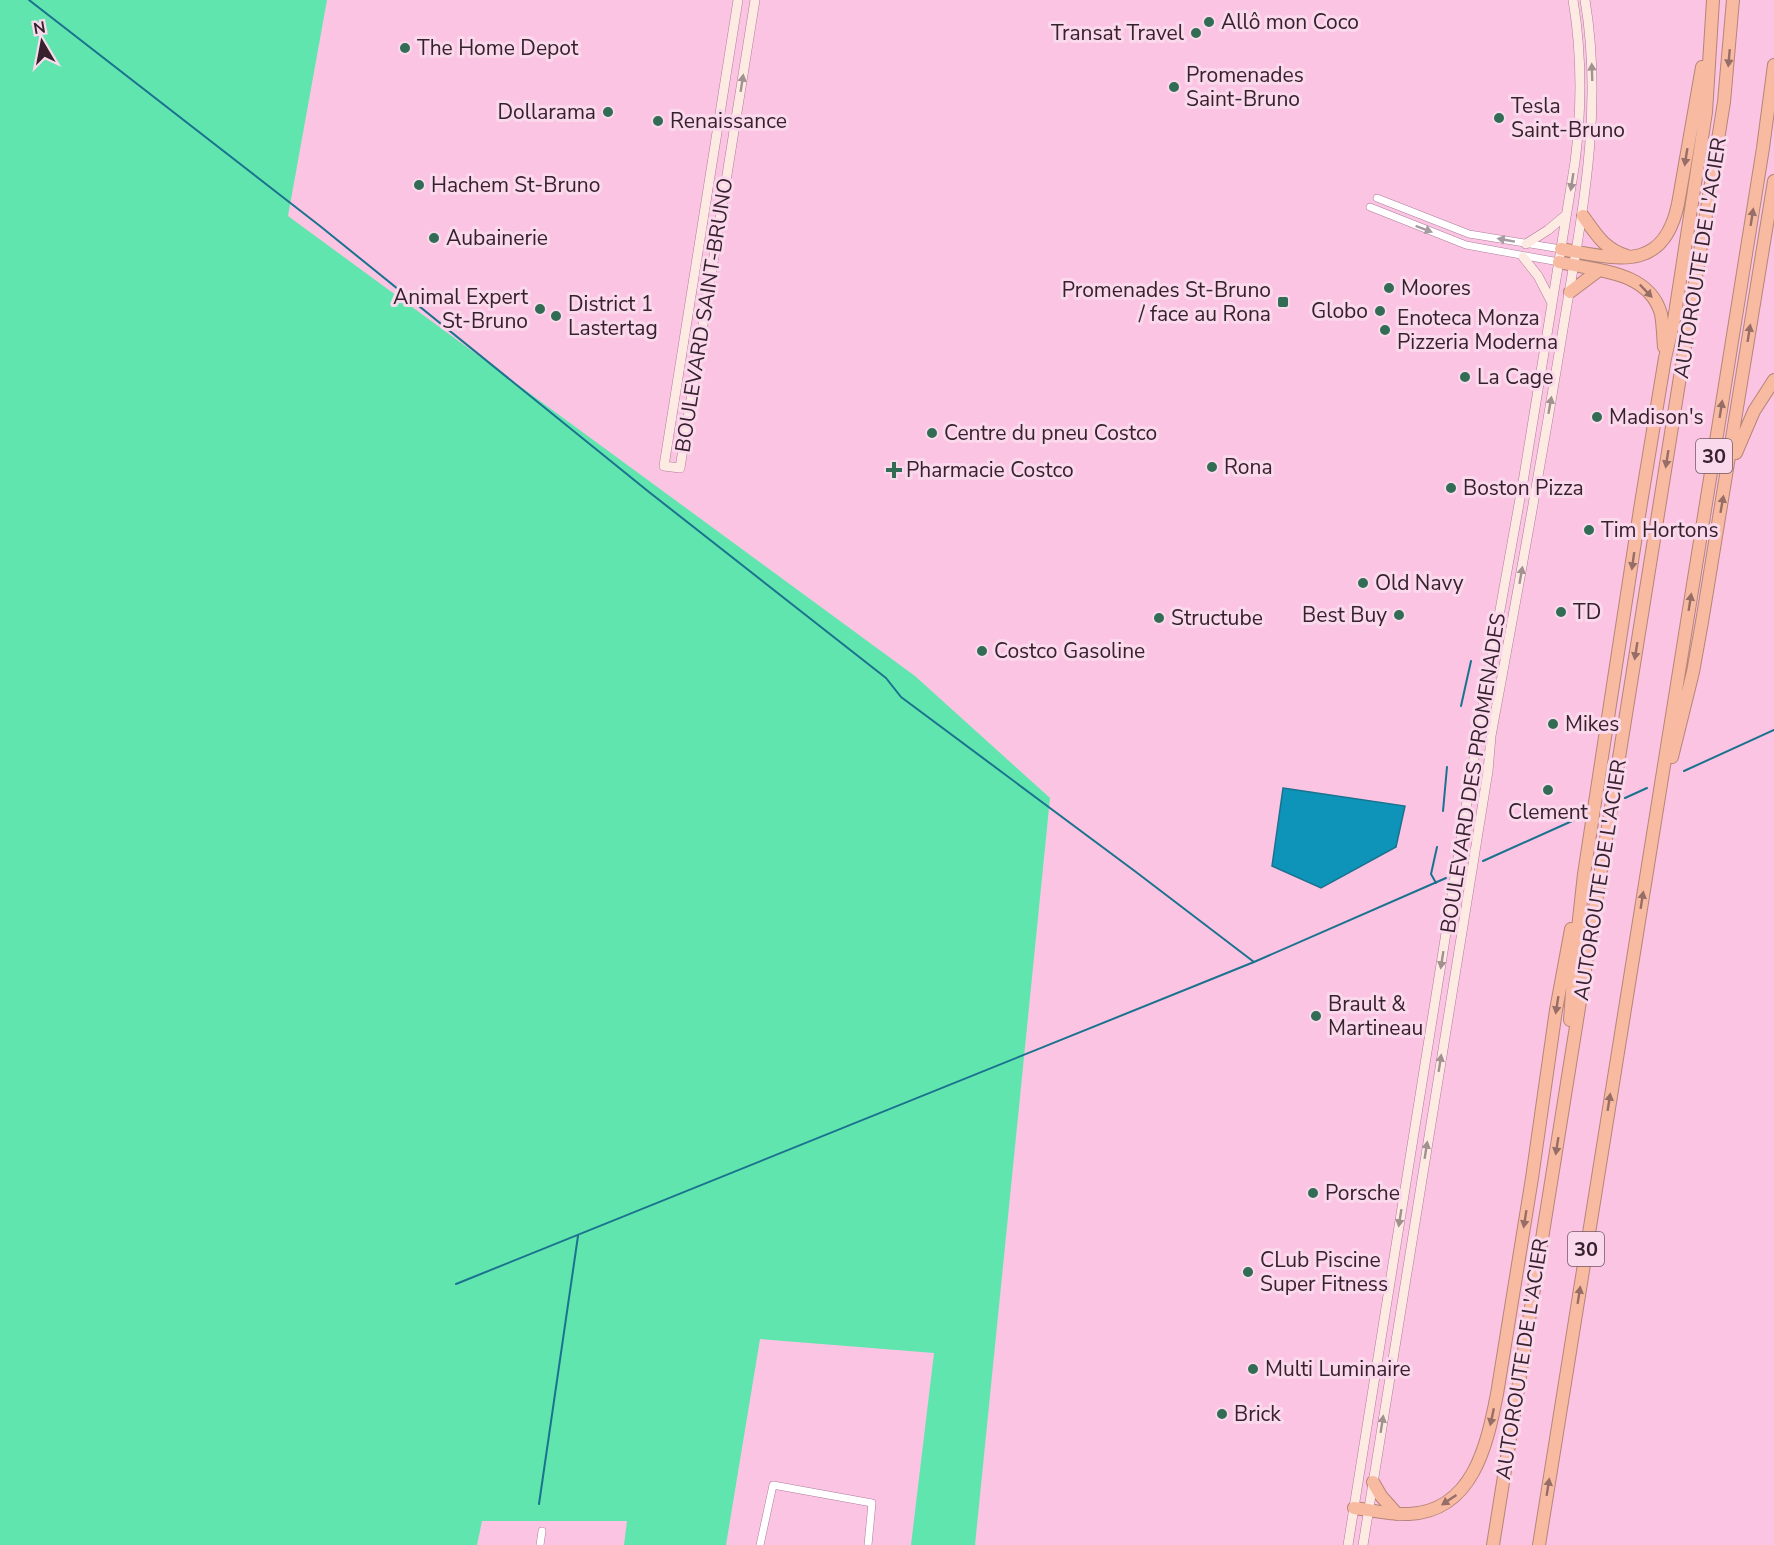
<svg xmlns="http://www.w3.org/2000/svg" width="1774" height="1545" font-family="'Nunito Sans',sans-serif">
	<rect width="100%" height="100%" fill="#fbc4e3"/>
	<path fill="#60e5af" d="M0,0H327L288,216L915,676L1050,798L975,1545H911L934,1353L760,1339L726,1545H624L627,1521H482L477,1545H0Z"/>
	<path fill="#0f94b9" stroke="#1b728f" stroke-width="1.5" d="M1283,788L1405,806L1396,847L1321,888L1272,866Z"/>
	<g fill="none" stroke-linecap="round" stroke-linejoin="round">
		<path stroke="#1b728f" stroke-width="2" d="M29,0L320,226L649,492L886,678L901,697L1136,872L1254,962
			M1461,706L1471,661
			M1684,771L1774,730
			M1625,798L1647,788
			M1443,811L1447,767
			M1483,861L1581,817
			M1436,883L1431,874L1437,847
			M456,1284L1254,962L1446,878
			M539,1504L578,1236"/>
		<defs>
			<path id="street" d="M1377,198L1469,234L1561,249
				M1370,207L1466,245L1559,262
				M540,1545L542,1531
				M760,1545L773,1485L872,1503L868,1545"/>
			<path id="secondary" d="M738,0L664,466L680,468L755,0
				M1526,244L1548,230L1566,215
				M1523,257L1538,276L1552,303
				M1348,1545L1478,733L1524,476L1575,162C1582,107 1582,54 1573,0
				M1363,1545L1488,771L1491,736C1516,601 1541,465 1563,329C1581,219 1604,112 1585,0"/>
			<path id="highway" d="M1583,216C1596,234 1604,249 1627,256
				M1561,249C1615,258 1663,275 1678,204L1702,67
				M1559,262C1595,271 1649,270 1661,314C1663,325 1663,336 1664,347
				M1570,292L1598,271
				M1736,453L1754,411L1774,380
				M1672,757L1693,672L1702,622L1774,181
				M1570,1020L1574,964L1584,874L1641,503L1665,358L1674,320L1706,112L1713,0
				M1373,1482L1381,1496L1397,1514
				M1354,1508C1372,1510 1391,1515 1409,1514C1473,1511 1487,1445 1497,1394L1532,1178L1556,1010L1571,929
				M1493,1545L1724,102L1733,0
				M1539,1545L1763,148L1774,65"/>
		</defs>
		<use href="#street" stroke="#ae7c99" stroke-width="8"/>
		<use href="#secondary" stroke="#ae7c99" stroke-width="10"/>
		<use href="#highway" stroke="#b48578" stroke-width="14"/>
		<use href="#street" stroke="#fff" stroke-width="7"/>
		<use href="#secondary" stroke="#fdebe3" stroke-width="9"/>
		<use href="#highway" stroke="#f8bba1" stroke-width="12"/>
	</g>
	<defs><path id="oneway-solid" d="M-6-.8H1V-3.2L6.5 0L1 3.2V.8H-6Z" transform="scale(1.5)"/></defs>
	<g fill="#976e67">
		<use href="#oneway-solid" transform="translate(1729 58) rotate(95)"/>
		<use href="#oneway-solid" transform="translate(1686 157) rotate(99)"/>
		<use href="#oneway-solid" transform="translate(1752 217) rotate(-81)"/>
		<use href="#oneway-solid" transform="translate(1646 291) rotate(46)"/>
		<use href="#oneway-solid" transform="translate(1749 333) rotate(-81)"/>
		<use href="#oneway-solid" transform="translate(1721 409) rotate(-81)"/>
		<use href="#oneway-solid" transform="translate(1667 459) rotate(99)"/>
		<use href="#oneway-solid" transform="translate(1722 504) rotate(-80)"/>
		<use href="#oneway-solid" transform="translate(1633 561) rotate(98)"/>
		<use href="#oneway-solid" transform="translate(1690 602) rotate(-81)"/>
		<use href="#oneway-solid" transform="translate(1636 651) rotate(99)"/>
		<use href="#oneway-solid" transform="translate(1642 900) rotate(-81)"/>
		<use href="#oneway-solid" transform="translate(1557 1005) rotate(99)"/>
		<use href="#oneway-solid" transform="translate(1609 1102) rotate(-81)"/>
		<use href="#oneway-solid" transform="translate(1557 1146) rotate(99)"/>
		<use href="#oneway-solid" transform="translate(1525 1219) rotate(99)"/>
		<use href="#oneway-solid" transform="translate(1579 1295) rotate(-81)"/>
		<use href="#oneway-solid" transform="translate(1492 1417) rotate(102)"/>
		<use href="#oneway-solid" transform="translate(1548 1487) rotate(-81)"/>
		<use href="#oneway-solid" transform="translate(1449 1500) rotate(146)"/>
	</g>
	<g fill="#a39091">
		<use href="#oneway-solid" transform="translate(1592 72) rotate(-92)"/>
		<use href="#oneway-solid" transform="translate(742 83) rotate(-81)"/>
		<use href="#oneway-solid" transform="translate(1572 182) rotate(99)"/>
		<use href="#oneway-solid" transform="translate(1550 405) rotate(-80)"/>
		<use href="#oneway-solid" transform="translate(1521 575) rotate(-80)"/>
		<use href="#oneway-solid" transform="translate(1442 960) rotate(99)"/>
		<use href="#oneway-solid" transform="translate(1440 1063) rotate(-81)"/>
		<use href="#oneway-solid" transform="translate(1426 1150) rotate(-81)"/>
		<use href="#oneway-solid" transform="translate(1400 1218) rotate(99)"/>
		<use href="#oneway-solid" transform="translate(1382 1424) rotate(-81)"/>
	</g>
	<g fill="#a59ba0">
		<use href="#oneway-solid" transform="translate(1424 229) rotate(21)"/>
		<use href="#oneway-solid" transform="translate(1506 240) rotate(-170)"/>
	</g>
	<g fill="#336c54" stroke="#fbd9ec" stroke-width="2">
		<circle cx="1209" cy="22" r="6"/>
		<circle cx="1196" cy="33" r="6"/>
		<circle cx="405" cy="48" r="6"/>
		<circle cx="1174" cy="87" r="6"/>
		<circle cx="608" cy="112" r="6"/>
		<circle cx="1499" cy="118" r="6"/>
		<circle cx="658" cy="121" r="6"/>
		<circle cx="419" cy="185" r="6"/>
		<circle cx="434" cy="238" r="6"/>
		<circle cx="1389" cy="288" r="6"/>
		<rect x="1277" y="296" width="12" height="12" rx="3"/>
		<circle cx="540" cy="309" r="6"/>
		<circle cx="1380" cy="311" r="6"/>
		<circle cx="556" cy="316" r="6"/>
		<circle cx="1385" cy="330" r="6"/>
		<circle cx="1465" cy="377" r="6"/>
		<circle cx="1597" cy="417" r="6"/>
		<circle cx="932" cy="433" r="6"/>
		<circle cx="1212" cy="467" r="6"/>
		<path d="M891 461h6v6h6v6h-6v6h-6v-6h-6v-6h6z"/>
		<circle cx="1451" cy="488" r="6"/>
		<circle cx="1589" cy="530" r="6"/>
		<circle cx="1363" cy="583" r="6"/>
		<circle cx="1561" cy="612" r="6"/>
		<circle cx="1399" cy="615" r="6"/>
		<circle cx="1159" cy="618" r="6"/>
		<circle cx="982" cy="651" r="6"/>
		<circle cx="1553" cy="724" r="6"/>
		<circle cx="1548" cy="790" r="6"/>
		<circle cx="1316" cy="1016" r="6"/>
		<circle cx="1313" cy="1193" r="6"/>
		<circle cx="1248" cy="1272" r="6"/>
		<circle cx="1253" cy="1369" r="6"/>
		<circle cx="1222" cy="1414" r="6"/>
	</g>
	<g text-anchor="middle" stroke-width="6" stroke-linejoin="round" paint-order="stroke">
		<g fill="#fbd9ec" stroke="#715866" stroke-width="1.5">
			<rect x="1696" y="439" width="36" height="34" rx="4.5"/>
			<rect x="1568" y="1232" width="36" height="34" rx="4.5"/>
		</g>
		<g font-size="20" font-weight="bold" fill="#36212d">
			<text x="1714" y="463">30</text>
			<text x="1586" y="1256">30</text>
		</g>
		<g font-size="21" fill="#36212d" stroke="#fbd9ec" text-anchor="start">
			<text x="1221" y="29">Allô mon Coco</text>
			<text x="1184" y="40" text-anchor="end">Transat Travel</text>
			<text x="417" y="55">The Home Depot</text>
			<text x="1186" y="82">Promenades<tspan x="1186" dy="24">Saint-Bruno</tspan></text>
			<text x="1511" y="113">Tesla<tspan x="1511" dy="24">Saint-Bruno</tspan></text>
			<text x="596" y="119" text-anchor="end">Dollarama</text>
			<text x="670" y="128">Renaissance</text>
			<text x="431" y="192">Hachem St-Bruno</text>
			<text x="446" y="245">Aubainerie</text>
			<text x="1401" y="295">Moores</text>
			<text x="1271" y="297" text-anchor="end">Promenades St-Bruno<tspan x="1271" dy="24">/ face au Rona</tspan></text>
			<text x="528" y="304" text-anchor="end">Animal Expert<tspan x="528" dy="24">St-Bruno</tspan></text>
			<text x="568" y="311">District 1<tspan x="568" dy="24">Lastertag</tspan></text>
			<text x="1368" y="318" text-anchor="end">Globo</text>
			<text x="1397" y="325">Enoteca Monza<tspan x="1397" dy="24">Pizzeria Moderna</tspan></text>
			<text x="1477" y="384">La Cage</text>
			<text x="1609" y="424">Madison's</text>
			<text x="944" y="440">Centre du pneu Costco</text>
			<text x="1224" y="474">Rona</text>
			<text x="906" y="477">Pharmacie Costco</text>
			<text x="1463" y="495">Boston Pizza</text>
			<text x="1601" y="537">Tim Hortons</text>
			<text x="1375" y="590">Old Navy</text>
			<text x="1573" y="619">TD</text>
			<text x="1387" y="622" text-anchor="end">Best Buy</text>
			<text x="1171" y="625">Structube</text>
			<text x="994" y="658">Costco Gasoline</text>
			<text x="1565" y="731">Mikes</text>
			<text x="1548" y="819" text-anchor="middle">Clement</text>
			<text x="1328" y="1011">Brault &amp;<tspan x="1328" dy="24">Martineau</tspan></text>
			<text x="1325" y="1200">Porsche</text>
			<text x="1260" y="1267">CLub Piscine<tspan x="1260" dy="24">Super Fitness</tspan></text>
			<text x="1265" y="1376">Multi Luminaire</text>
			<text x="1234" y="1421">Brick</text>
		</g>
		<g font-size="21" fill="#36212d" stroke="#fbd9ec">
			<text transform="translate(1700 258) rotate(-81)" y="7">AUTOROUTE DE L'ACIER</text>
			<text transform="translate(704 315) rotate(-81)" y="7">BOULEVARD SAINT-BRUNO</text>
			<text transform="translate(1473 773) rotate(-81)" y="7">BOULEVARD DES PROMENADES</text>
			<text transform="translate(1600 880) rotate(-81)" y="7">AUTOROUTE DE L'ACIER</text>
			<text transform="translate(1522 1359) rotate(-81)" y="7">AUTOROUTE DE L'ACIER</text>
		</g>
	</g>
	<g transform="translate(42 42) rotate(350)" stroke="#fbd9ec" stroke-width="4.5" paint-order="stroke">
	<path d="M0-4.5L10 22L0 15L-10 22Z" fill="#36212d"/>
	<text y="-9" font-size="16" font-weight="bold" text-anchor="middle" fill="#36212d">N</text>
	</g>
</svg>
